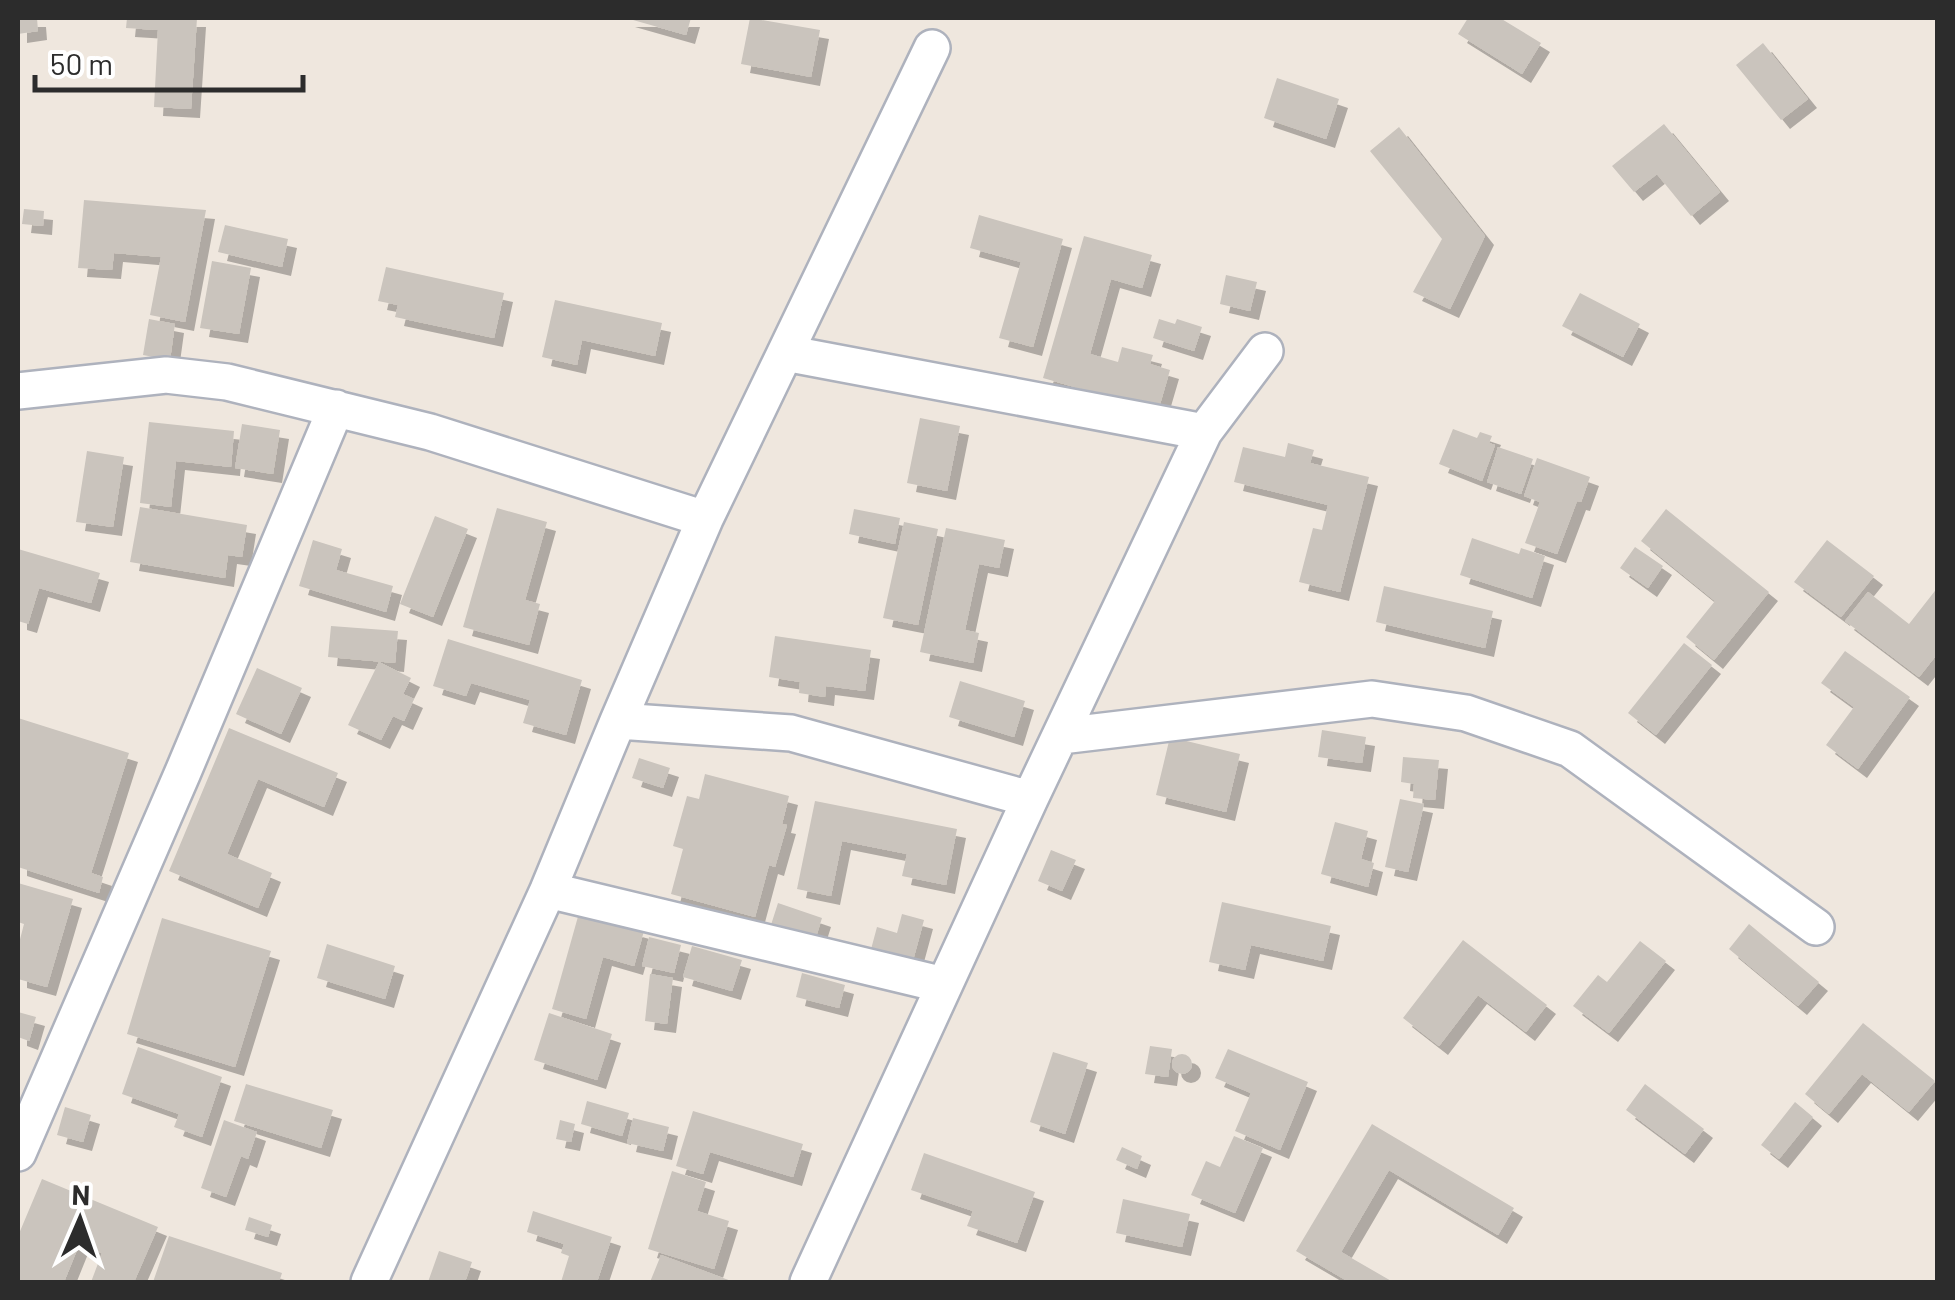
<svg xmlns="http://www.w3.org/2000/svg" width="1955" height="1300" font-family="Barlow,sans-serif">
	<defs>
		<filter id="shadow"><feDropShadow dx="9" dy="9" stdDeviation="0" flood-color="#0004"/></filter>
	</defs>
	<rect width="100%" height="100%" fill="#efe7de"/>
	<path fill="#cac4bd" filter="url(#shadow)" d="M18,18H37L38,31L18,34Z
		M127,18H197L191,109L154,107L158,30L126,28Z
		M626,18H691L686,35Z
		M750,18L820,30L811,77L741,64Z
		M1468,18H1500L1541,43L1522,74L1458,34Z
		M1763,43L1808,99L1781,120L1736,65Z
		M1277,78L1339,99L1326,139L1264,118Z
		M1664,124L1720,192L1691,216L1657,174L1634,192L1612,166Z
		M1399,127L1485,236L1450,309L1413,292L1442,239L1370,151Z
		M84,200L206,210L185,322L150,315L161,257L114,253L112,270L78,268Z
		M24,209L44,211L43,226L22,224Z
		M979,215L1063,239L1033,347L999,338L1021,262L970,248Z
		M225,225L288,239L282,267L218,252Z
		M1084,236L1152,255L1142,288L1111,279L1090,354L1118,362L1122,347L1153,355L1150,364L1170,370L1158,411L1043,378Z
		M212,261L251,268L239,334L200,328Z
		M386,267L504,293L494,338L395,317L398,305L378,301Z
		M1226,275L1257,282L1250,311L1220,304Z
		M1580,293L1640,324L1623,357L1562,326Z
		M555,300L662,323L655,356L582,340L577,365L542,357Z
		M149,319L175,324L170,360L143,355Z
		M1159,319L1175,324L1177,319L1202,327L1194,351L1153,338Z
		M920,418L960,426L947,491L907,483Z
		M149,422L234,431L231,467L176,461L171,507L140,503Z
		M242,424L280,430L273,474L235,468Z
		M1453,429L1477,438L1480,432L1492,436L1489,443L1495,445L1482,481L1439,464Z
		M1288,443L1314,450L1310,463L1369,477L1340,592L1299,582L1313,528L1322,530L1328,505L1234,482L1243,447L1285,457Z
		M1498,447L1533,459L1521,494L1487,482Z
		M87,451L124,457L113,527L76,522Z
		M1537,458L1590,477L1581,502L1577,501L1557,554L1525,543L1540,502L1524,496Z
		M140,507L247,525L242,557L228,555L225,578L130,562Z
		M497,508L547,522L525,600L540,604L529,645L463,627Z
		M854,509L900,518L895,544L849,534Z
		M1666,509L1769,592L1714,660L1686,637L1715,601L1641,541Z
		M435,516L468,529L433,617L400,604Z
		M904,522L938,529L918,625L883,618Z
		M946,528L1005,540L999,568L979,564L965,630L979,633L973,663L920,652Z
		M1472,538L1519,554L1521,548L1545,556L1532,598L1460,575Z
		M313,540L342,549L336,570L393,586L386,612L299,586Z
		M1827,540L1874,576L1841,617L1794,582Z
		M1635,547L1663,566L1648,588L1620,568Z
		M18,549L100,573L91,603L39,588L28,624L18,621Z
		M1384,586L1493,611L1485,648L1376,622Z
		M1938,587V653L1919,677L1845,621L1868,592L1909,624Z
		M331,626L398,631L395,663L328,657Z
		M775,636L871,650L865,691L826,686L825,697L799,693L800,682L769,677Z
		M448,639L582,680L566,735L523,723L530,700L471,683L466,696L433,686Z
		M1684,643L1712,665L1656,735L1628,713Z
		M1845,651L1910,697L1858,769L1826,745L1854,707L1821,683Z
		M379,662L411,678L403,694L414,699L404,721L393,716L381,740L348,725Z
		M257,668L302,688L281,734L236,714Z
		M960,681L1025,701L1014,737L949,717Z
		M18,718L129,753L91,873L103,877L99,893L18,867Z
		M229,728L338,773L324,807L258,779L227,854L272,873L258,908L169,871Z
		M1322,730L1366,737L1362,763L1318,757Z
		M1170,737L1240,754L1226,812L1156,795Z
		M1403,757L1439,760L1435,800L1413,798L1414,784L1401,782Z
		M639,758L670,768L663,788L632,778Z
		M705,774L789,796L782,824L787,825L775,867L769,865L755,917L671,894L683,849L673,846L687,796L699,799Z
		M1400,799L1424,804L1408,872L1385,867Z
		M815,801L957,829L946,885L902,876L907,854L842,841L831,896L797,889Z
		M1335,822L1368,831L1361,859L1374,863L1368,887L1321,874Z
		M1051,850L1076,860L1062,891L1038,881Z
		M18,883L73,899L47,987L18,979V947L24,924L18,922Z
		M1222,902L1331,926L1323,961L1251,945L1245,970L1209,962Z
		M778,903L822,918L814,943L770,928Z
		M579,913L644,931L634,966L603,957L586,1019L552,1009Z
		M902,914L924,920L912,964L870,953L877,927L897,933Z
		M162,918L271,951L235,1067L127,1034Z
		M1749,924L1819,982L1798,1006L1729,949Z
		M649,937L681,945L674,973L642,966Z
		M1463,940L1547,1005L1526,1032L1478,995L1439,1046L1403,1018Z
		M1640,941L1666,961L1609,1033L1573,1006L1598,975L1607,982Z
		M327,944L395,966L385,999L317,978Z
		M692,946L742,960L732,991L683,977Z
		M802,973L845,985L839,1008L796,997Z
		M650,974L673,978L667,1024L645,1021Z
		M18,1012L36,1017L29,1041L18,1037Z
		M549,1013L612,1034L597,1080L534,1060Z
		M1863,1023L1935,1081L1909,1112L1862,1074L1829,1114L1805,1094Z
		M1150,1046L1172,1049L1168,1077L1145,1074Z
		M138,1047L222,1077L202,1137L174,1127L179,1114L122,1094Z
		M1228,1049L1308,1082L1280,1150L1235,1131L1251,1093L1215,1078Z
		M1053,1052L1088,1063L1065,1134L1030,1122Z
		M1172 1064a10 10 0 1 1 20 0a10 10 0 1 1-20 0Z
		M246,1084L333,1110L321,1148L234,1121Z
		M1645,1084L1704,1129L1685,1154L1626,1110Z
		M587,1101L629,1113L622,1136L581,1124Z
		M1795,1102L1813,1117L1779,1159L1761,1145Z
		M65,1107L91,1115L83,1142L57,1135Z
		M693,1111L803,1144L793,1177L710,1152L703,1174L676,1166Z
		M633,1118L669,1127L663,1151L627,1143Z
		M224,1120L257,1132L248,1159L241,1156L226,1197L201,1188Z
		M560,1120L575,1124L571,1142L556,1139Z
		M1372,1124L1514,1208L1498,1235L1389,1170L1341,1252L1393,1282H1349L1296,1251Z
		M1234,1136L1263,1148L1235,1213L1191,1195L1206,1161L1220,1167Z
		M1122,1147L1142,1156L1137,1169L1116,1160Z
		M924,1153L1035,1192L1017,1243L967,1226L973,1211L911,1190Z
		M672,1171L706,1182L697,1211L729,1221L714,1269L648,1249Z
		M42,1179L158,1227L134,1282H91L102,1253L79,1245L64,1282H18V1236Z
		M1123,1199L1190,1214L1182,1247L1116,1233Z
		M533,1211L612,1237L597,1282H561L569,1256L561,1253L564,1244L527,1232Z
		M249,1217L272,1225L268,1237L245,1230Z
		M169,1236L282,1273L279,1282H153Z
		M439,1251L472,1262L465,1282H428Z
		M661,1255L734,1282H650Z"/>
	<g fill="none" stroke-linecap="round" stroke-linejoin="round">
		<defs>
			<path id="street" d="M785,353L1204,432
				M18,391L166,375L227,382L430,432L705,519
				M618,721L791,733L1030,799
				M1061,736L1372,699L1466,713L1570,749L1816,927
				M548,890L944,985
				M18,1153L183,772L336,408
				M369,1282L548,890L618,721L705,519L932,48
				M808,1282L1030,799L1204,432L1265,351"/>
		</defs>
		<use href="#street" stroke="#aeb2bd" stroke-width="40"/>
		<use href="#street" stroke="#fff" stroke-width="35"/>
	</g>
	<rect width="1955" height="1300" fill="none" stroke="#2c2c2c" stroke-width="40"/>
	<g transform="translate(80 1220) rotate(2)" stroke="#ffffff" stroke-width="8" paint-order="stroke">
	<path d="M0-8L18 38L0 25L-18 38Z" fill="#2c2c2c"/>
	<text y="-15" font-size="28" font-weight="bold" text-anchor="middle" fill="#2c2c2c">N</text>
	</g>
	<path d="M35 75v15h268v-15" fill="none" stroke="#2c2c2c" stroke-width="5"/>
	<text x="50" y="75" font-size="30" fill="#2c2c2c" stroke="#ffffff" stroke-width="8" paint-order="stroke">50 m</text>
</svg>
